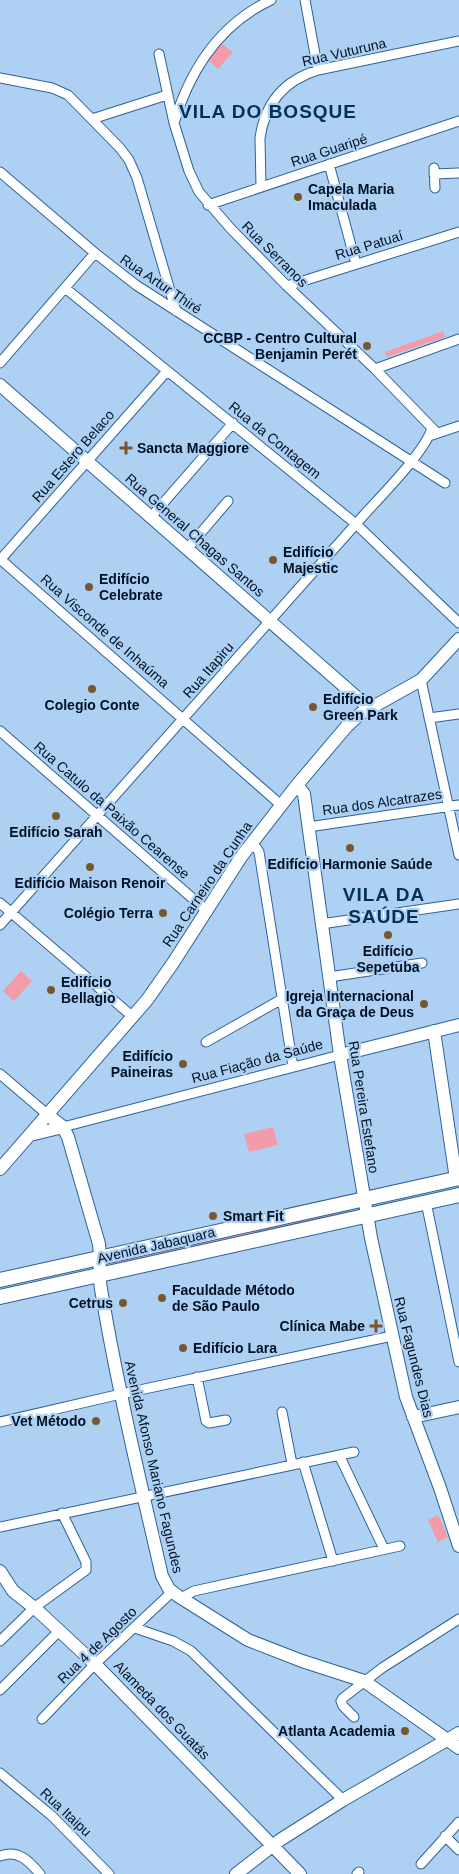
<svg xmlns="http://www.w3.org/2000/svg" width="459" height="1874" font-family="Helvetica,sans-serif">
	<rect width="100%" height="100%" fill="#aed0f3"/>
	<path fill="#f39ba8" d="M221,43L233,52L218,69L208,60Z
		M443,331L445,337L387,357L385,352Z
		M21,971L32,981L14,1001L3,991Z
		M273,1127L278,1145L249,1152L244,1134Z
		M349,1209L350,1213L112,1266V1261Z
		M438,1515L448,1537L438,1542L428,1520Z"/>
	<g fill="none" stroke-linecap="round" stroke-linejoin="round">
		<defs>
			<path id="street" d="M305,0L318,70
				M159,54L174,123L189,171L199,192L231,229L287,286L375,369L437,433
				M0,78L52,88L68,95L120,148L129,160L137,178L176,311
				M92,119L167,95
				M174,123C190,70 220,24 271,0
				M329,164L356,264
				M434,168L435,188
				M0,172L95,253L136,285L445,483
				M434,174L459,173
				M261,187L260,138C265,103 285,80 318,70L459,41
				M208,205L459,121
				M287,286L459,232
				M65,288L356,524L459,623
				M0,363L95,253
				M375,369L459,339
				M432,435L459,426
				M151,517L233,423
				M187,549L228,501
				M0,559L281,805
				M0,560L167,371
				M421,680L459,855
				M429,718L459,714
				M0,731L206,910
				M308,827L459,805
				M252,841L259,852L293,1067
				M0,903L133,1017
				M321,924L459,904
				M0,925L363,516C381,496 425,452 432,428
				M329,977L422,963
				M206,1042L282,999
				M0,1074L48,1115
				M63,1127L340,1055
				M426,1202L459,1362
				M197,1377L206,1421L209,1423L226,1420
				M282,1412L292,1464
				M0,1422L121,1394L392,1336
				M339,1455L384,1549
				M303,1462L333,1561
				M0,1527L354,1452
				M181,1598L194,1591L400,1546
				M135,1628L173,1641L191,1651L343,1800
				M0,1641L35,1607L86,1570V1562L62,1513
				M0,1690L60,1630
				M354,1717L343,1706L341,1701L343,1698L382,1668L459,1619
				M42,1719L95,1664L172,1592
				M0,1773L52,1816L109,1874
				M445,1836L459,1850
				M0,1856C18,1849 29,1861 40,1874
				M421,1864L459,1822
				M357,1874L359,1872"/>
			<path id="secondary" d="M0,385L369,708
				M297,785L304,794L340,1055L371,1238L406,1397L440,1488L459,1546
				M434,1031L456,1179
				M340,1055L459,1025
				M48,1115L63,1127L68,1137L99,1244C101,1259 98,1274 101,1289C117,1385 140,1481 162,1576L169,1589L178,1596L248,1640L302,1661L364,1681L459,1748
				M30,1135L63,1127
				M0,1169L147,1000L173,963L241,857L297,785L347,726L360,714L421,680L459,639
				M413,1417L459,1407
				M0,1571L13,1591L37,1610L95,1664L300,1874
				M236,1874L280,1840L343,1800L459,1733"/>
			<path id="primary" d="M0,1280L459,1178
				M0,1297L459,1195"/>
		</defs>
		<use href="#street" stroke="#2c6398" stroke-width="11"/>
		<use href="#secondary" stroke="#2c6398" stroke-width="14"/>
		<use href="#primary" stroke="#2c6398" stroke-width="16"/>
		<use href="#street" stroke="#fff" stroke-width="9"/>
		<use href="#secondary" stroke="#fff" stroke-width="12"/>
		<use href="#primary" stroke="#fff" stroke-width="14"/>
	</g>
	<g fill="#78572e" stroke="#aed0f3" stroke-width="2">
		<circle cx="298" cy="197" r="5"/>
		<circle cx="367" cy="346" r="5"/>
		<path d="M123.5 440.5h5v5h5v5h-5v5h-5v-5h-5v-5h5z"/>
		<circle cx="273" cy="560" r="5"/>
		<circle cx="89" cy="587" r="5"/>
		<circle cx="92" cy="689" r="5"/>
		<circle cx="313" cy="707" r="5"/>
		<circle cx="56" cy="816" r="5"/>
		<circle cx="350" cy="848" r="5"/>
		<circle cx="90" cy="867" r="5"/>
		<circle cx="163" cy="913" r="5"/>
		<circle cx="388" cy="935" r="5"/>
		<circle cx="51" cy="990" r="5"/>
		<circle cx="424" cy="1004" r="5"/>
		<circle cx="183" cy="1064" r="5"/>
		<circle cx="213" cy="1216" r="5"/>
		<circle cx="162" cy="1298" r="5"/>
		<circle cx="123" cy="1303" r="5"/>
		<path d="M373.5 1318.5h5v5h5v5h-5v5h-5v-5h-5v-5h5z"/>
		<circle cx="183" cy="1348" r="5"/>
		<circle cx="96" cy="1421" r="5"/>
		<circle cx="405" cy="1731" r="5"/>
	</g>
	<g text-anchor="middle" stroke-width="4.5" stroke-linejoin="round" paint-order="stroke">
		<g font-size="14" fill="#001125" stroke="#aed0f3">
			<text transform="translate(344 52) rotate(-13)" y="5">Rua Vuturuna</text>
			<text transform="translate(329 150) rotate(-18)" y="5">Rua Guaripé</text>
			<text transform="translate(369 245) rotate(-17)" y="5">Rua Patuaí</text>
			<text transform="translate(275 254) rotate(45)" y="5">Rua Serranos</text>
			<text transform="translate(161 284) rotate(34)" y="5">Rua Artur Thiré</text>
			<text transform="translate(275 440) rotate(39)" y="5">Rua da Contagem</text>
			<text transform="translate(73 456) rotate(-49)" y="5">Rua Estero Belaco</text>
			<text transform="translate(195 535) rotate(41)" y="5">Rua General Chagas Santos</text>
			<text transform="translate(105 631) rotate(41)" y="5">Rua Visconde de Inhaúma</text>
			<text transform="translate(208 670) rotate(-49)" y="5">Rua Itapiru</text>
			<text transform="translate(382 802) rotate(-8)" y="5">Rua dos Alcatrazes</text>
			<text transform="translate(112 810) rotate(41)" y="5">Rua Catulo da Paixão Cearense</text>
			<text transform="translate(207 884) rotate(-56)" y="5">Rua Carneiro da Cunha</text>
			<text transform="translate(257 1061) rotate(-15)" y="5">Rua Fiação da Saúde</text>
			<text transform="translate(364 1107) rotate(81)" y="5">Rua Pereira Estefano</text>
			<text transform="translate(156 1245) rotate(-13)" y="5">Avenida Jabaquara</text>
			<text transform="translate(414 1357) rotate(76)" y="5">Rua Fagundes Dias</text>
			<text transform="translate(154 1467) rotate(77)" y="5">Avenida Afonso Mariano Fagundes</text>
			<text transform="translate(97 1645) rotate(-44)" y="5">Rua 4 de Agosto</text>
			<text transform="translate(162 1710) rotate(46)" y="5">Alameda dos Guatás</text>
			<text transform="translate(66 1812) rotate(43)" y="5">Rua Itaipu</text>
		</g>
		<g font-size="14" font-weight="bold" fill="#001125" stroke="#aed0f3" text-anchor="start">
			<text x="308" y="194">Capela Maria<tspan x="308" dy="16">Imaculada</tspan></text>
			<text x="357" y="343" text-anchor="end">CCBP - Centro Cultural<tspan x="357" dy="16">Benjamin Perét</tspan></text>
			<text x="137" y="453">Sancta Maggiore</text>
			<text x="283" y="557">Edifício<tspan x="283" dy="16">Majestic</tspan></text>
			<text x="99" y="584">Edifício<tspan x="99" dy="16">Celebrate</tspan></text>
			<text x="323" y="704">Edifício<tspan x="323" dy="16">Green Park</tspan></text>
			<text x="92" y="710" text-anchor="middle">Colegio Conte</text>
			<text x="56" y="837" text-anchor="middle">Edifício Sarah</text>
			<text x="350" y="869" text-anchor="middle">Edifício Harmonie Saúde</text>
			<text x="90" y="888" text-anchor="middle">Edifício Maison Renoir</text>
			<text x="153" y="918" text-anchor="end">Colégio Terra</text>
			<text x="388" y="956" text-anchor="middle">Edifício<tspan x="388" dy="16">Sepetuba</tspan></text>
			<text x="61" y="987">Edifício<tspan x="61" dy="16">Bellagio</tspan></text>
			<text x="414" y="1001" text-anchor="end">Igreja Internacional<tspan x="414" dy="16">da Graça de Deus</tspan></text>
			<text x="173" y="1061" text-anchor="end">Edifício<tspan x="173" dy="16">Paineiras</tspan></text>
			<text x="223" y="1221">Smart Fit</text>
			<text x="172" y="1295">Faculdade Método<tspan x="172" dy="16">de São Paulo</tspan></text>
			<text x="113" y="1308" text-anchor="end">Cetrus</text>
			<text x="365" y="1331" text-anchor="end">Clínica Mabe</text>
			<text x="193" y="1353">Edifício Lara</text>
			<text x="86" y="1426" text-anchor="end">Vet Método</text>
			<text x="395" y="1736" text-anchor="end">Atlanta Academia</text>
		</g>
		<g font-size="19" font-weight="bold" letter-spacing="1" fill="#033056" stroke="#aed0f3">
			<text x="268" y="118">VILA DO BOSQUE</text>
			<text x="384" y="901">VILA DA<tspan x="384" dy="22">SAÚDE</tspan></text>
		</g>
	</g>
</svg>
